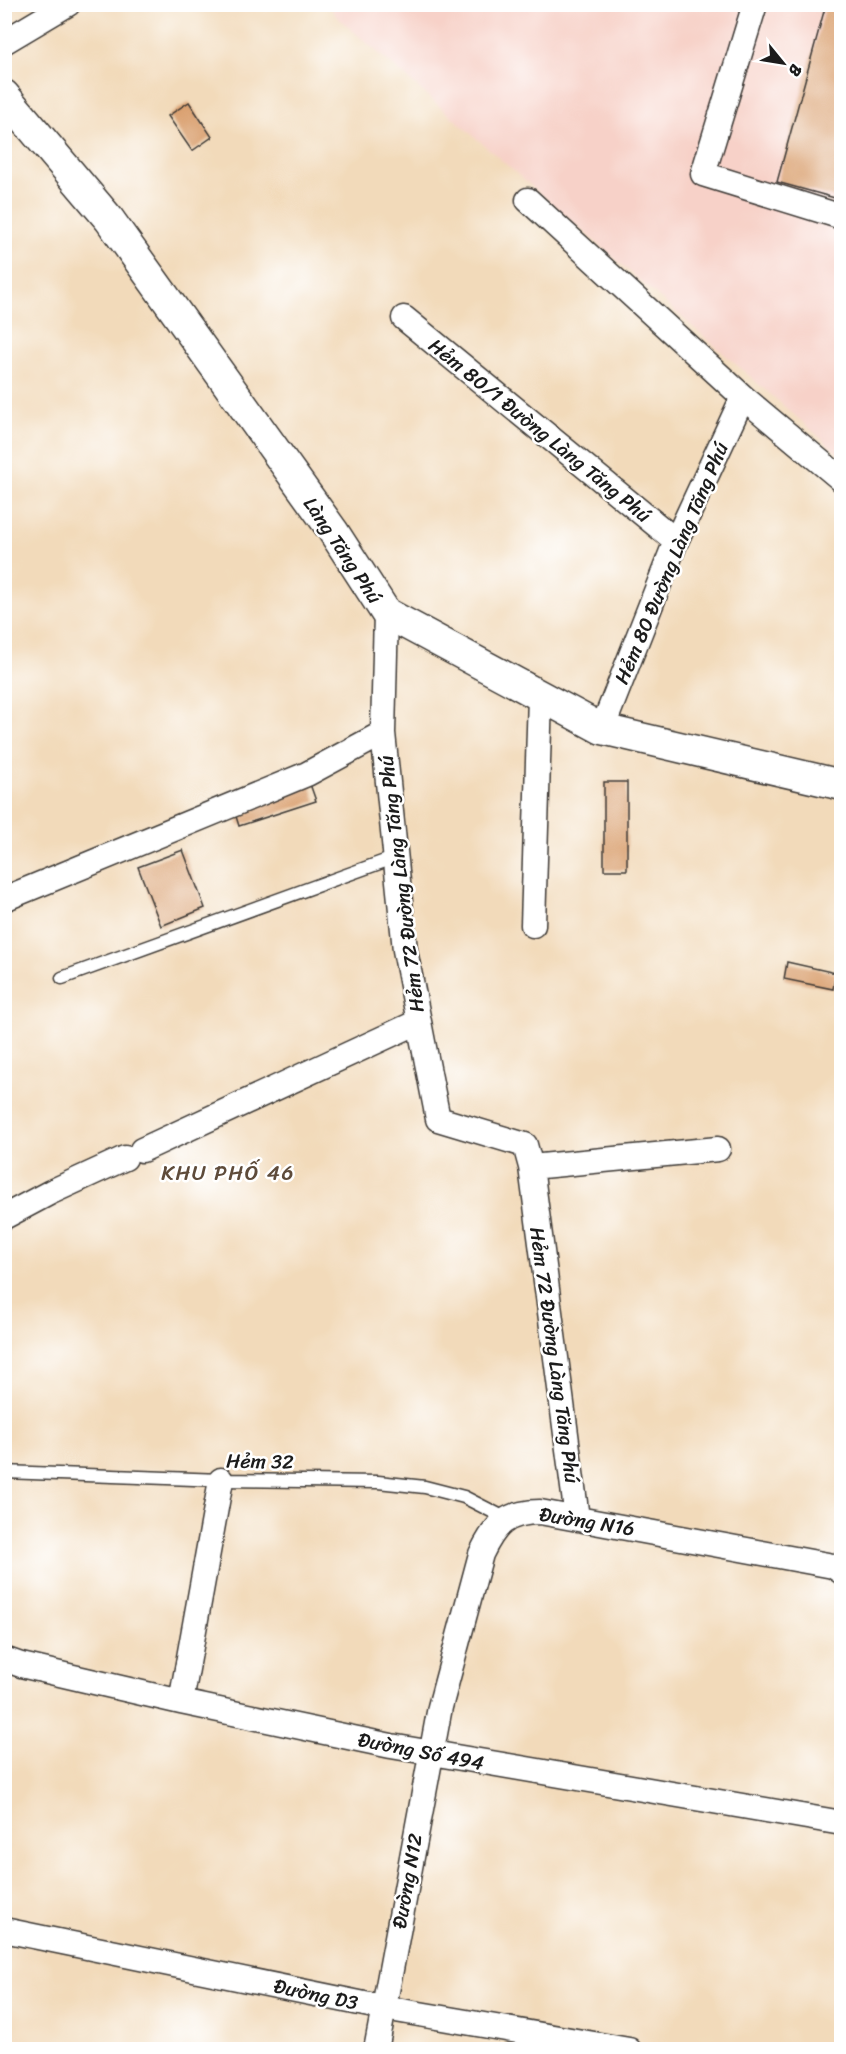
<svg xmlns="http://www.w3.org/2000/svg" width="846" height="2054" font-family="Sriracha,sans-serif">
	<rect width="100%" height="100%" fill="#fff"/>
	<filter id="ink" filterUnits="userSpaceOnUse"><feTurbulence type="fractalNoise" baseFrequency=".0167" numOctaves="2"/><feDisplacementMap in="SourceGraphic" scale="12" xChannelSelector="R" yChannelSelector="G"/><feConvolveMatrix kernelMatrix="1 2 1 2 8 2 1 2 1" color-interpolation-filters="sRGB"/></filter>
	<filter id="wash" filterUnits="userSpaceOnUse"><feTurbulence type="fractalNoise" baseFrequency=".008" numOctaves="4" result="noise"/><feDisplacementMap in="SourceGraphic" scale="24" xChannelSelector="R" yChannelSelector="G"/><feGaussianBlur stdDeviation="1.35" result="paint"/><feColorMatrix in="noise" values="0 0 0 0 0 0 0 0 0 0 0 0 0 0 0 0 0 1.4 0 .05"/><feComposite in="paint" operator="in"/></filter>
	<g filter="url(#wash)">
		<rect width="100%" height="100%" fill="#f2daba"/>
		<path fill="#f7d1c8" d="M329,5H841V456L336,16Z"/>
		<g id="blocks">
			<path fill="#daa171" d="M826,4H842V200L777,182Z
				M189,102L212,137L192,151L168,116Z
				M604,782H627V870H604Z
				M310,784L316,801L239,826L234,810Z
				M183,850L205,908L161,926L138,867Z
				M787,962L836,973L833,989L784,979Z"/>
		</g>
	</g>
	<g filter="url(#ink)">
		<use href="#blocks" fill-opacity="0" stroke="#3c3834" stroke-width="1.5"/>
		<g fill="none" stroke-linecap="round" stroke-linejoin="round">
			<defs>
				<path id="service" d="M62,978L396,857
					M4,1472L221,1480L378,1482L425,1487L464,1497L507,1519"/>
				<path id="minor" d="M755,4L703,174L842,217
					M4,42L68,4
					M528,200L743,397L842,480
					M404,318L676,541
					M386,613L383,733L405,950L438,1119L525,1145L531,1167L577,1518
					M602,729L676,541L743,397
					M4,899L307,774L383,733
					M533,925L540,696
					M142,1150L418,1022
					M531,1167L718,1149
					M4,1217L51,1192L125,1158
					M4,1659L21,1665L181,1702L391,1746L842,1823
					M181,1702L221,1480
					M4,1930L384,2008L629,2050
					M376,2050L440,1707L481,1554C495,1525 506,1512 540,1512L833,1566L842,1572"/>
				<path id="tertiary" d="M4,95L109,219L333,531L386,613L602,729L842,785"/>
			</defs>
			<use href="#service" stroke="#3c3834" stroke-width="15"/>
			<use href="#minor" stroke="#3c3834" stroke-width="27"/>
			<use href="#tertiary" stroke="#3c3834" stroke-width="33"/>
			<use href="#service" stroke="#fff" stroke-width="12"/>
			<use href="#minor" stroke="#fff" stroke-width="24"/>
			<use href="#tertiary" stroke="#fff" stroke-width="30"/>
		</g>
	</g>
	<g text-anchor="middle" stroke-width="5" stroke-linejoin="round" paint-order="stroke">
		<g font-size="20" fill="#1c1c1c" stroke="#fff">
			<text transform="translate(540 430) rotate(39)" y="7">Hẻm 80/1 Đường Làng Tăng Phú</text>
			<text transform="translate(343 550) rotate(56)" y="7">Làng Tăng Phú</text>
			<text transform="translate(671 563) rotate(-67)" y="7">Hẻm 80 Đường Làng Tăng Phú</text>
			<text transform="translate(401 884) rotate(-97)" y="7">Hẻm 72 Đường Làng Tăng Phú</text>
			<text transform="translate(555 1355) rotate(82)" y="7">Hẻm 72 Đường Làng Tăng Phú</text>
			<text transform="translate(260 1461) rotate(1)" y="7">Hẻm 32</text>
			<text transform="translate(587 1521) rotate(9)" y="7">Đường N16</text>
			<text transform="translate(421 1751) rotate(11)" y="7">Đường Số 494</text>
			<text transform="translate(407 1881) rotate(-80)" y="7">Đường N12</text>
			<text transform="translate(316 1994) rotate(12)" y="7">Đường D3</text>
		</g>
		<g font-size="21" letter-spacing="1.5" fill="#5e4b3a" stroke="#fff">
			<text x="228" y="1180">KHU PHỐ 46</text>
		</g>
	</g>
	<rect width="846" height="2054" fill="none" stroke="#fff" stroke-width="24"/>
	<g transform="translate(783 63) rotate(120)" stroke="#ffffff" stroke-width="4.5" paint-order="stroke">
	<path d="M0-4.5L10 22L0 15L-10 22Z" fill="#1c1c1c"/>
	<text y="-9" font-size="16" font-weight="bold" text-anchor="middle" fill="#1c1c1c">B</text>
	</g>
</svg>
